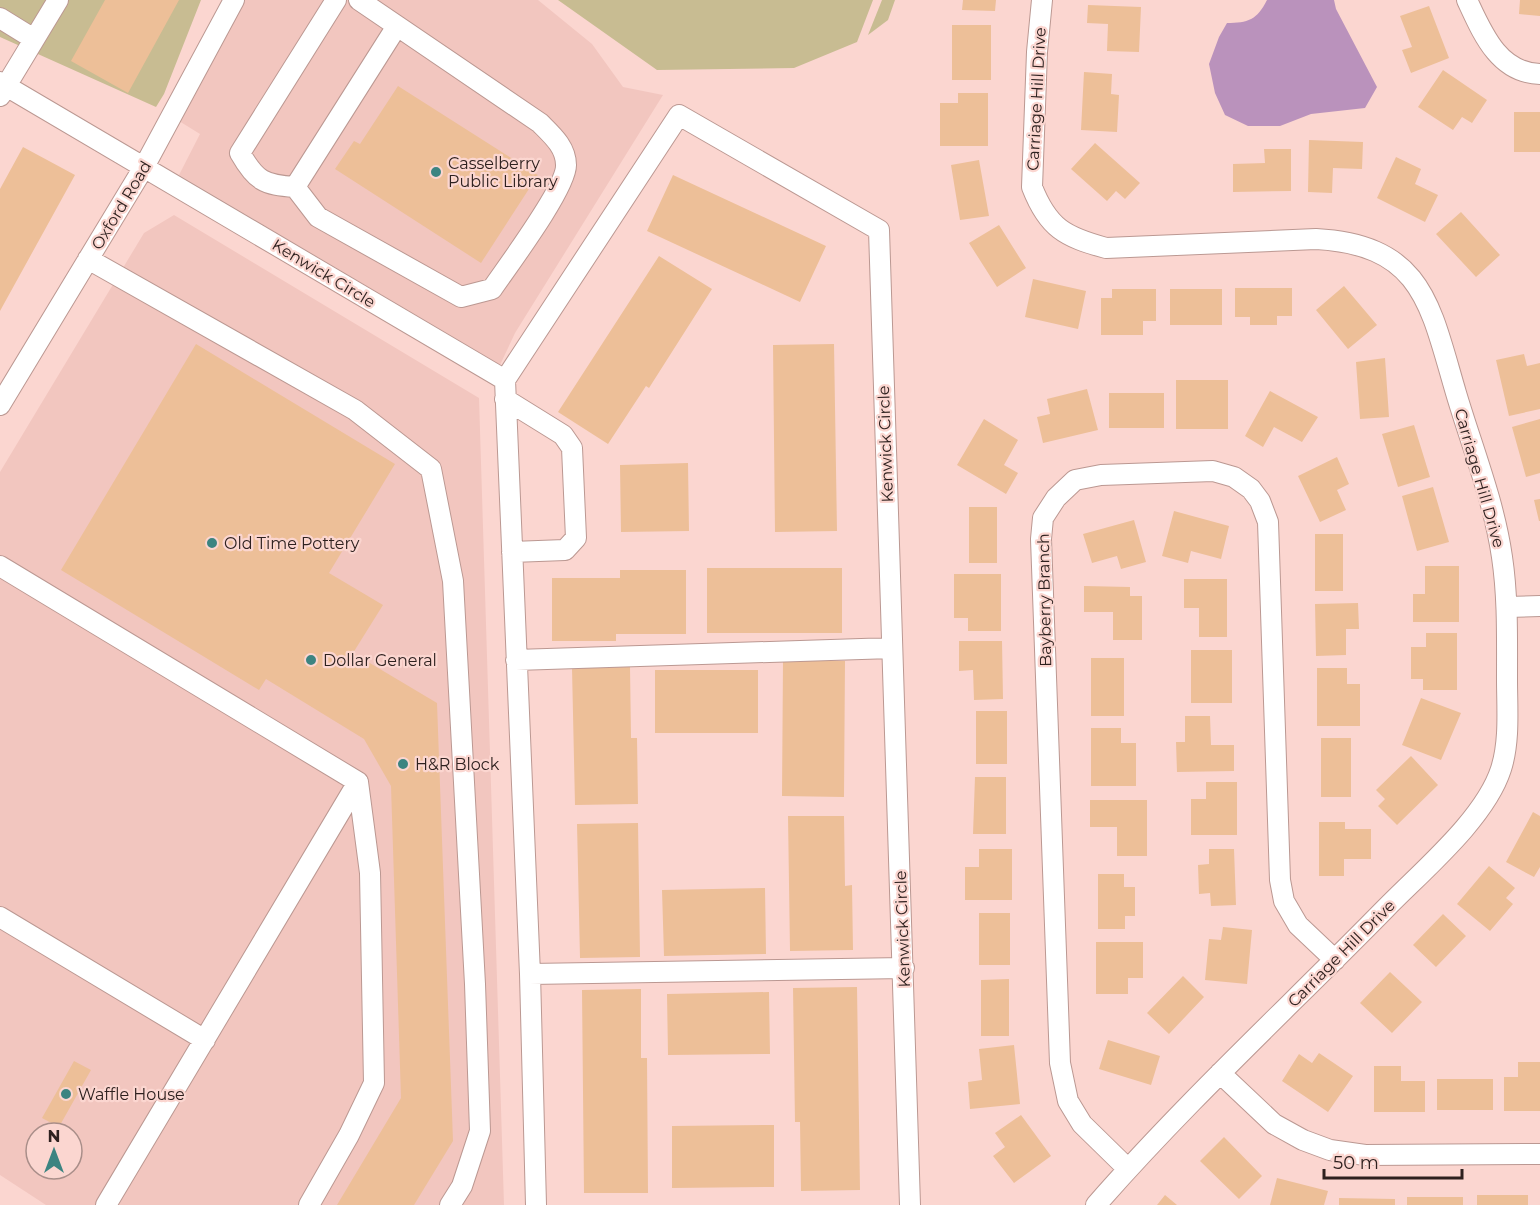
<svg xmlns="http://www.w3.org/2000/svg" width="1540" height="1205" font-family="Montserrat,sans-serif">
	<rect width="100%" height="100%" fill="#fbd6d0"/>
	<path fill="#f2c6bf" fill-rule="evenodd" d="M244,0H538L592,44L623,87L663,95L515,333L500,365L179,175L200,134L179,121Z
		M174,215L479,398L504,1205H46L0,1175V472L144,233ZM36,1133H72V1169H36Z"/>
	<path fill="#c8bc92" d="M0,0H201L164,94L156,107L0,37Z
		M558,0H873L857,42L794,68L657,70Z
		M882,0H895L888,20L868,35Z"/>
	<path fill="#ba92bc" d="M1267,0H1334L1336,9L1377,87L1365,108L1311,114L1280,126H1248L1225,115L1215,93L1209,64L1219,37L1227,23C1248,23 1257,20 1267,0Z"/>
	<path fill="#edbf98" d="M105,0H179L128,93L71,61Z
		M963,0H996L995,11L962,10Z
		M1520,0H1540V16L1519,14Z
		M1088,5L1141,7L1139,52L1107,51L1108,24L1087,23Z
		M1429,6L1449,58L1411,73L1402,50L1412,47L1400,16Z
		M952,25H991V80H952Z
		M1443,70L1487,100L1472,123L1462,117L1453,130L1418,107Z
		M1084,72L1112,74L1111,94L1119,95L1117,132L1081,130Z
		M398,86L538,175L481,263L335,169L354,141L360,144Z
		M958,93H988V146H940V103H958Z
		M1514,112H1540V152H1514Z
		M1309,140L1363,142L1362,169L1333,168L1332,193L1308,192Z
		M1095,143L1140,183L1125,199L1116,191L1107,201L1071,169Z
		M23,147L75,175L0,311V189Z
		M1264,149H1291V191L1233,192V164L1265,163Z
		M1396,157L1421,169L1415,184L1438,195L1425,222L1377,198Z
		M979,160L989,216L960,220L951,165Z
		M673,175L826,246L800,302L647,231Z
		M1461,212L1500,255L1476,277L1436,234Z
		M999,225L1026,268L997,287L969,243Z
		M659,256L712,289L649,388L646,386L608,444L558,412Z
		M1033,279L1086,291L1078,329L1025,317Z
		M1344,286L1377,325L1348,349L1316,310Z
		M1235,288H1292V316H1277V325H1250V317H1235Z
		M1112,289H1156V321H1143V335H1101V298H1112Z
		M1170,289H1222V325H1170Z
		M196,344L395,464L329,573L383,605L353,653L437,703L453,1141L414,1205H337L401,1098L391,786L364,739L266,679L259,690L61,570Z
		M834,344L837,531L775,532L773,345Z
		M1524,354L1527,366L1540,363V409L1509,416L1496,360Z
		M1385,358L1389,417L1360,419L1356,362Z
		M1176,380H1228V429H1176Z
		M1087,389L1098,430L1043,443L1037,417L1050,414L1047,399Z
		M1270,391L1318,417L1302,442L1274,427L1263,447L1245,436Z
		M1109,393H1164V428H1109Z
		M984,419L1018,440L1004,465L1018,473L1006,494L957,465Z
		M1540,419V473L1526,477L1512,427Z
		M1414,425L1430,477L1398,487L1382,434Z
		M1337,457L1349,484L1337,490L1346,510L1320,522L1298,476Z
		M688,463L689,531L621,532L620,465Z
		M1433,487L1449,542L1417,551L1402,496Z
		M1540,499V521H1539L1534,500Z
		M969,507H997V563H969Z
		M1174,511L1229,526L1221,559L1191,551L1188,563L1162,556Z
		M1134,520L1146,562L1121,569L1117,556L1092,563L1083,534Z
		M1315,534H1343V591H1315Z
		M1425,566H1459V622H1413V594H1425Z
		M707,568H842V633H707Z
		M620,570H686V634H616V641H552V578H620Z
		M954,574H1001V631H968V618H954Z
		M1184,579H1227V637H1199V608H1184Z
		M1084,586L1130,587V596H1142V640H1113V612H1084Z
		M1358,603L1359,629H1346V655L1316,656L1315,604Z
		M1426,633H1457V690H1423V679H1411V647H1426Z
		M959,641H1002L1003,699L974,700L973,670L959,671Z
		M1191,650H1232V703H1191Z
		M1091,658H1124V716H1091Z
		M783,661H845L844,797L782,796Z
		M630,667L631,738H637L638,804L575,805L572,668Z
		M1317,668H1347V684H1360V726H1317Z
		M655,670H758V733H655Z
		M1421,698L1461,713L1441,760L1402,745Z
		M976,711H1007V764H976Z
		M1185,716H1210L1211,745H1234V771L1177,772L1176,742H1185Z
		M1091,728H1121V743H1136V786H1091Z
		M1321,738H1351V797H1321Z
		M1411,756L1438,785L1397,825L1378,806L1385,799L1376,790Z
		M975,777H1006V834H973Z
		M1206,782H1237V835H1191V799H1206Z
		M1090,800H1147V856H1117V827H1090Z
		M1533,812L1540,816V867L1534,877L1506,862Z
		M788,816H844L845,886L852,885L853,950L790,951Z
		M1319,822H1345V829H1371V859H1344V876H1319Z
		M638,823L640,957L580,958L577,824Z
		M979,849H1012V900H965V867H979Z
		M1209,849H1234L1236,905L1211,906L1210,893L1199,894L1198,865L1209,864Z
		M1489,866L1515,888L1506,898L1513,904L1490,931L1457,904Z
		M1098,874H1124V887H1135V916H1125V929H1098Z
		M765,888L766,954L664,956L662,890Z
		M979,913H1010V965H979Z
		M1443,914L1466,936L1436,967L1413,945Z
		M1223,927L1252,930L1247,984L1205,980L1209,939L1221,940Z
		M1096,942H1143V978H1128V994H1096Z
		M1390,972L1422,1002L1392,1033L1360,1003Z
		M1183,976L1204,997L1169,1034L1147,1013Z
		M1009,979V1036H981V980Z
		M857,987L860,1190L801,1191L800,1122H795L793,988Z
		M641,989V1058H647L648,1193H584L582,990Z
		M769,992L770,1054L668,1055L667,994Z
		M1108,1040L1160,1056L1151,1085L1099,1069Z
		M1014,1045L1020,1104L970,1109L968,1082L982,1080L979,1049Z
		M1319,1053L1353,1076L1328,1112L1282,1081L1299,1054L1312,1063Z
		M74,1061L91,1070L59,1127L42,1118Z
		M1518,1062H1540V1111H1504V1077H1518Z
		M1374,1066H1401V1081H1425V1112H1374Z
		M1437,1079H1493V1110H1437Z
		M1021,1115L1051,1156L1014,1183L993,1156L1005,1147L995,1133Z
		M774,1125V1187L672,1188V1126Z
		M1224,1137L1262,1176L1239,1199L1200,1161Z
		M1277,1178L1328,1191L1324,1205H1270Z
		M1165,1195L1177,1205H1157Z
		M1477,1195H1528V1205H1477Z
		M1407,1197H1463V1205H1407Z
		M1339,1198L1395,1199V1205H1339Z"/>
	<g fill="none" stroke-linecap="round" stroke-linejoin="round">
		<defs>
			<path id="minor" d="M336,0L240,153C256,181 264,185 295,187L318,217L461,297L492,289C507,267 567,187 566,165C566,147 552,135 540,123L359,0
				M1042,0L1037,52L1032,187C1048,228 1065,237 1106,248L1316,239C1423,245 1430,305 1456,393C1472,447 1494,501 1502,557C1508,597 1507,638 1507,679C1507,708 1510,741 1501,769C1485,819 1422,871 1385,909C1289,1007 1187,1101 1096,1205
				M1467,0C1482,32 1498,73 1540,74
				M0,18L34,39
				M0,82L6,86L58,0
				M0,96L6,86L505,380L530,974L536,1205
				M295,187L397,26
				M88,259L355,410L431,469L453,581L475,984L480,1131L462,1186L450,1205
				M505,380L679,115L879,230L910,1205
				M505,399L563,435L572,448L576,538L565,550L512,552
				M0,405L144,167L234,0
				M0,566L358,782L106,1205
				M1507,607L1540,606
				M516,660L892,648
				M0,917L205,1040
				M530,974L904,968
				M1220,1073L1274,1124L1303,1140L1330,1150L1365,1155L1540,1154
				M1128,1169L1082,1124L1068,1101L1060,1063L1041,539L1043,518L1056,498L1075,480L1101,475L1213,471L1234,477L1251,489L1260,501L1268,522L1280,880L1284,901L1298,925L1335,960
				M309,1205L349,1135L374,1083L370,873L358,782"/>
		</defs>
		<use href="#minor" stroke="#bb9892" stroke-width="22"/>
		<use href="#minor" stroke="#fff" stroke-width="20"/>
	</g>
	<g fill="#3c8481" stroke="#fbd6d0" stroke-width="2">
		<circle cx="436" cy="172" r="6"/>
		<circle cx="212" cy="543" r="6"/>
		<circle cx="311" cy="660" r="6"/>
		<circle cx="403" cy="764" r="6"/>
		<circle cx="66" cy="1094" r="6"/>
	</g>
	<g text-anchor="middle" stroke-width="4.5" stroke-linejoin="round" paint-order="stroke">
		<g font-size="16" fill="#2e211f" stroke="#fbd6d0">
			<text transform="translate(1036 99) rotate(-87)" y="6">Carriage Hill Drive</text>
			<text transform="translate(121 205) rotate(-59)" y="6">Oxford Road</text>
			<text transform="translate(324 273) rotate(31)" y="6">Kenwick Circle</text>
			<text transform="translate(885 444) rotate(-92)" y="6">Kenwick Circle</text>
			<text transform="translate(1480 478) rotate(74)" y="6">Carriage Hill Drive</text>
			<text transform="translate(1044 600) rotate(-91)" y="6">Bayberry Branch</text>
			<text transform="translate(902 929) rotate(-92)" y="6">Kenwick Circle</text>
			<text transform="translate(1341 953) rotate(-45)" y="6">Carriage Hill Drive</text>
		</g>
		<g font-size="16" fill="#2e211f" stroke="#fbd6d0" text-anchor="start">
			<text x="448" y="169">Casselberry<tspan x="448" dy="18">Public Library</tspan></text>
			<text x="224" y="549">Old Time Pottery</text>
			<text x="323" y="666">Dollar General</text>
			<text x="415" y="770">H&amp;R Block</text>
			<text x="78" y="1100">Waffle House</text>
		</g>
	</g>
	<g transform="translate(54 1151)"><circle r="28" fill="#fbd6d0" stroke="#a98e89" stroke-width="1.5"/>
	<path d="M0-4.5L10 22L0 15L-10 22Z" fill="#3c8481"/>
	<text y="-9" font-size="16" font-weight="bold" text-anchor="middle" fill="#2e211f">N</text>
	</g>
	<path d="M1324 1169v9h138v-9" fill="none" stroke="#2e211f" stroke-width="3"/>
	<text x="1333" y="1169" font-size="18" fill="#2e211f" stroke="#fbd6d0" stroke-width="4.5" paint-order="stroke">50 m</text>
</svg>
